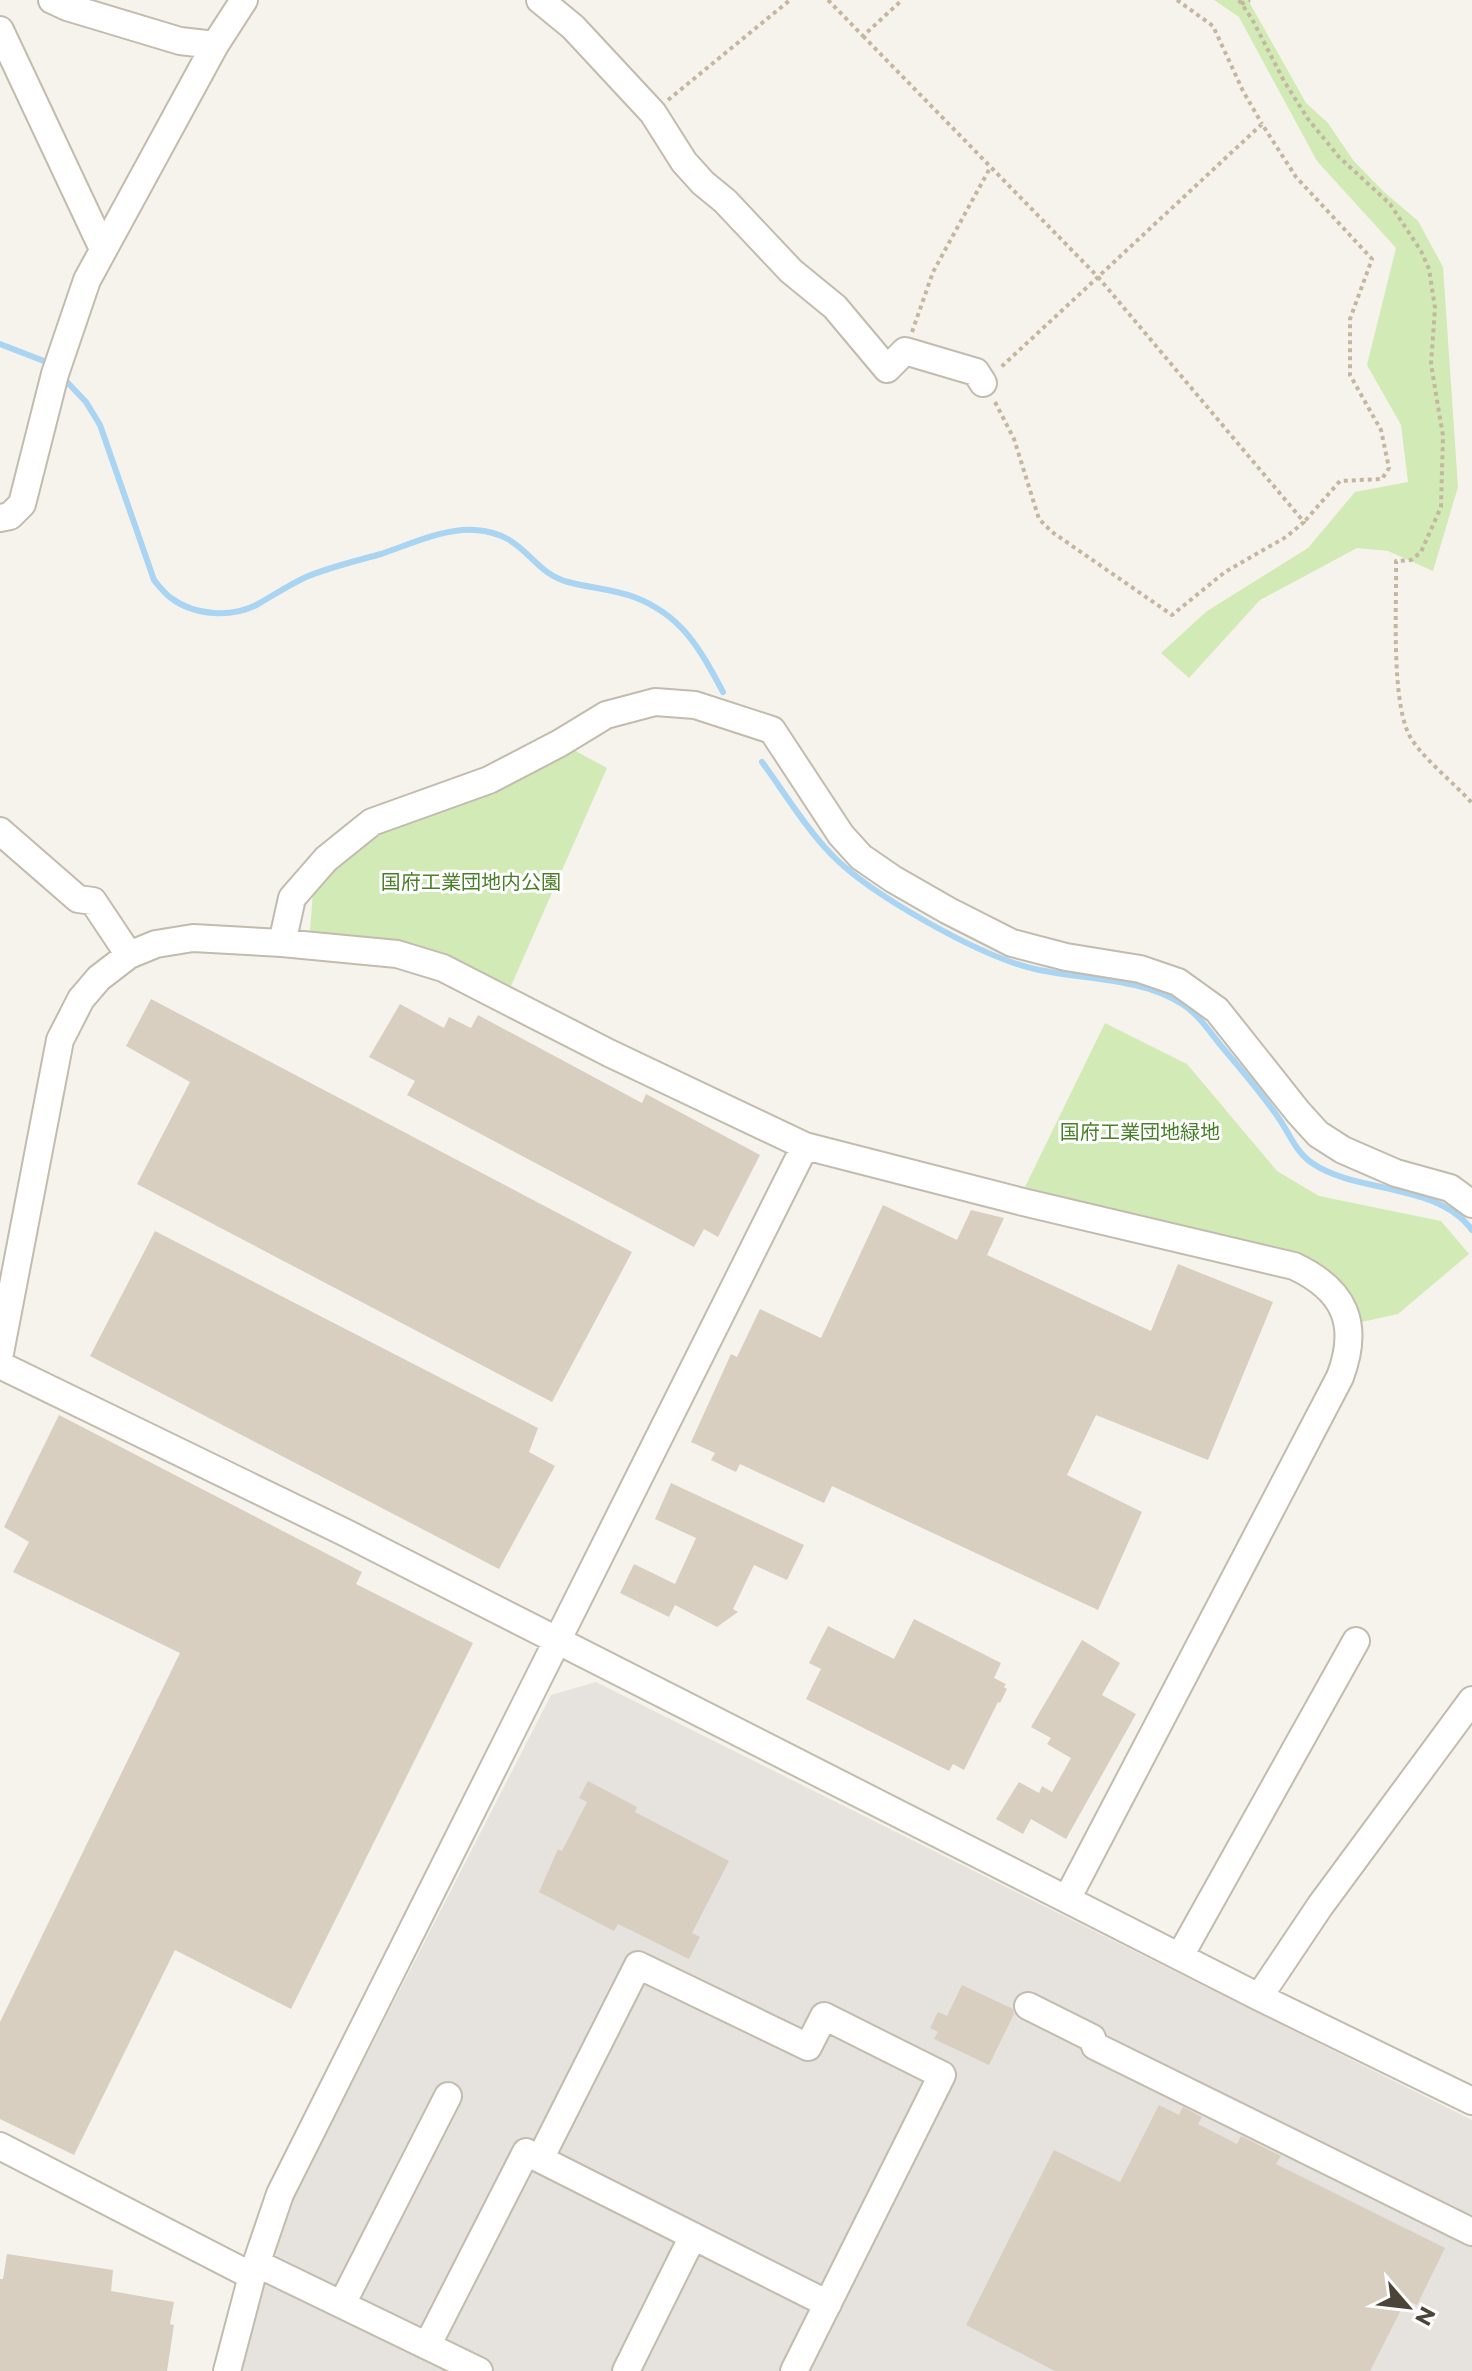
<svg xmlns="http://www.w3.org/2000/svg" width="1472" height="2371" font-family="Montserrat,'Noto Sans JP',sans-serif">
	<rect width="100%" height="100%" fill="#f6f3ec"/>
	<path fill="#e6e2dd" d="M596,1682L1472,2120V2371H240L257,2300L293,2199L551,1695Z"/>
	<path fill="#d2eab5" d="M1214,0H1248L1306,103L1328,123L1353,160L1384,192L1418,221L1443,267L1458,487L1433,571L1388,551L1357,548L1260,600L1189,678L1161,653L1207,611L1308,548L1355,492L1408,482L1401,425L1367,365L1396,248L1317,161L1239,17Z
		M570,748L607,768L511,986L446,956L396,940L310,931L313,892L356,849L387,830Z
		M1105,1023L1187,1064L1277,1171L1319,1196L1441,1221L1469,1254L1398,1314L1362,1322C1350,1288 1336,1276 1307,1256L1025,1187Z"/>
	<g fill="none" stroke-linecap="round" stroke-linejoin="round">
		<path stroke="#a9d4f2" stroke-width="6" d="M0,344L44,361
			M68,383L86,402L100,425L154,580C159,586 165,594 171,598C195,616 232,618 258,604C274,595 289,585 306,577C330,567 356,561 381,554C411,544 444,528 475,530C526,533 530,572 568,582C590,588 613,589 634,597C682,615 700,649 723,692
			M762,762C784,792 805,827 831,854C869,894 981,957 1035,969C1083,980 1140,977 1182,1004C1199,1014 1211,1034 1223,1048C1243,1072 1263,1095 1280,1120C1290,1135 1296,1152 1312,1163C1357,1194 1437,1182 1472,1230"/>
	</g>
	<path fill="#d8cfc1" d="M151,999L632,1252L552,1402L137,1184L190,1082L126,1046Z
		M400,1004L444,1028L449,1017L471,1028L478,1015L642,1103L646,1094L760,1155L718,1237L704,1229L694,1247L407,1095L415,1081L369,1057Z
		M883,1205L957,1240L971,1210L1004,1218L987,1255L1151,1331L1178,1264L1273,1302L1208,1460L1096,1415L1067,1475L1142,1512L1098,1610L832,1486L824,1503L740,1464L736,1472L711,1460L715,1453L691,1442L731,1354L737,1357L760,1309L821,1338Z
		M155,1231L538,1428L529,1452L555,1466L499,1569L90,1356Z
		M59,1415L362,1572L356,1584L473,1643L291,2009L175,1950L74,2155L0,2119V2022L180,1653L13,1572L29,1542L4,1527Z
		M671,1483L804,1545L787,1580L754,1565L733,1609L738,1612L717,1627L675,1605L669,1617L620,1593L634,1564L675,1584L696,1538L655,1519Z
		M914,1619L1001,1663L994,1678L1006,1684L1004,1687L1007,1689L1000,1703L998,1702L964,1770L953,1764L949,1771L806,1699L821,1669L809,1663L828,1626L894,1659Z
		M1082,1640L1120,1663L1102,1695L1136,1714L1066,1839L1031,1819L1023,1834L996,1819L1019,1782L1039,1793L1042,1786L1052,1792L1071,1758L1047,1744L1051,1738L1031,1727Z
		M588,1781L637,1807L635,1812L729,1861L692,1933L700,1937L689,1959L618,1924L614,1931L539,1892L558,1849L562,1851L587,1802L579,1798Z
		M962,1985L1013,2009L1014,2014L989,2065L934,2039L938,2032L930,2028L938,2012L947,2016Z
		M1159,2105L1179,2115L1183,2107L1202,2117L1198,2124L1237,2144L1241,2136L1281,2156L1276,2164L1445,2248L1417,2305L1406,2300L1370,2371H1055L966,2325L1054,2150L1120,2182Z
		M7,2254L113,2270L111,2291L174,2302L170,2324L174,2325L167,2371H0V2279H3Z"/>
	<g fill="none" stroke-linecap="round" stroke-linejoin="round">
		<defs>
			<path id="minor" d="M52,0L67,7L180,41L215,45
				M540,0L573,27L653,113L684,162L703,183L725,201L791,271L835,307L887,369L905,351L976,372L983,383
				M0,30L103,249
				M0,518L10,516L22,504L55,374L87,280L215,45L244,0
				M0,831L78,899L93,901L129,955
				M282,943L292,898L326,859L372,822L489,780L560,743L606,715L655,702L695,705L772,730L841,835L861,857L893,879L947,910L1012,943L1066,957L1140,969L1178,982L1217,1010L1298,1112L1318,1134L1343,1150L1396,1173L1450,1188L1472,1204
				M0,1353L60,1040L81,999L99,978L129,955L156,944L193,938L282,943L397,954L443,968L609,1053L805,1146L1019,1201L1294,1266C1345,1290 1360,1324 1340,1377L1067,1899
				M0,1365L348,1534L1259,1997L1472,2101
				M1180,1956L1356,1641
				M1259,1997L1320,1906L1472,1700
				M1028,2006L1092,2038L1095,2046L1472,2232
				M0,2146L252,2276
				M540,2159L638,1965L808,2047L824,2016L942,2075L794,2371
				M256,2263L479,2371
				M342,2304L448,2096
				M427,2346L526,2152L828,2304
				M227,2371L252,2276L280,2194L805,1146
				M626,2371L693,2236"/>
		</defs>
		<use href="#minor" stroke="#c2bbae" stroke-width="30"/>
		<path stroke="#c4b79f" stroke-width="4" stroke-dasharray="4 4" stroke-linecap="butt" d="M828,0L863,36L902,0
			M1177,0L1213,26L1243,91L1262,124
			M1239,0L1252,19L1284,81L1308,119L1339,157L1390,204L1421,251L1429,269L1435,308L1431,364L1443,436L1441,507L1421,552L1411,560L1396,561C1397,604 1390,707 1412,740C1427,762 1454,783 1472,803
			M1241,4L1250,0
			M863,36L1098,277L1000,368
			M668,100L790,0
			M912,332L933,272L990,168
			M995,402L1014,439L1039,519L1052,532L1172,615L1225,572L1286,537L1304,522L1098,277L1262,124L1296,177L1372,259L1350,319V375L1381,430L1389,468L1382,479L1340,481L1304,522"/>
		<use href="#minor" stroke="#fff" stroke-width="26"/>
	</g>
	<g text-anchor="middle" stroke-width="6" stroke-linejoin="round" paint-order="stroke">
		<g font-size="20" fill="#4a7f2a" stroke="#fff">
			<text x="471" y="889">国府工業団地内公園</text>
			<text x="1140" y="1139">国府工業団地緑地</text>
		</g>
	</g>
	<g transform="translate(1408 2307) rotate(118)" stroke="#ffffff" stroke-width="6" paint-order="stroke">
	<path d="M0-6L14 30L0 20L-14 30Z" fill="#4b4439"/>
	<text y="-12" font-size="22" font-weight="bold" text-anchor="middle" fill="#4b4439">N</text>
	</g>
</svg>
